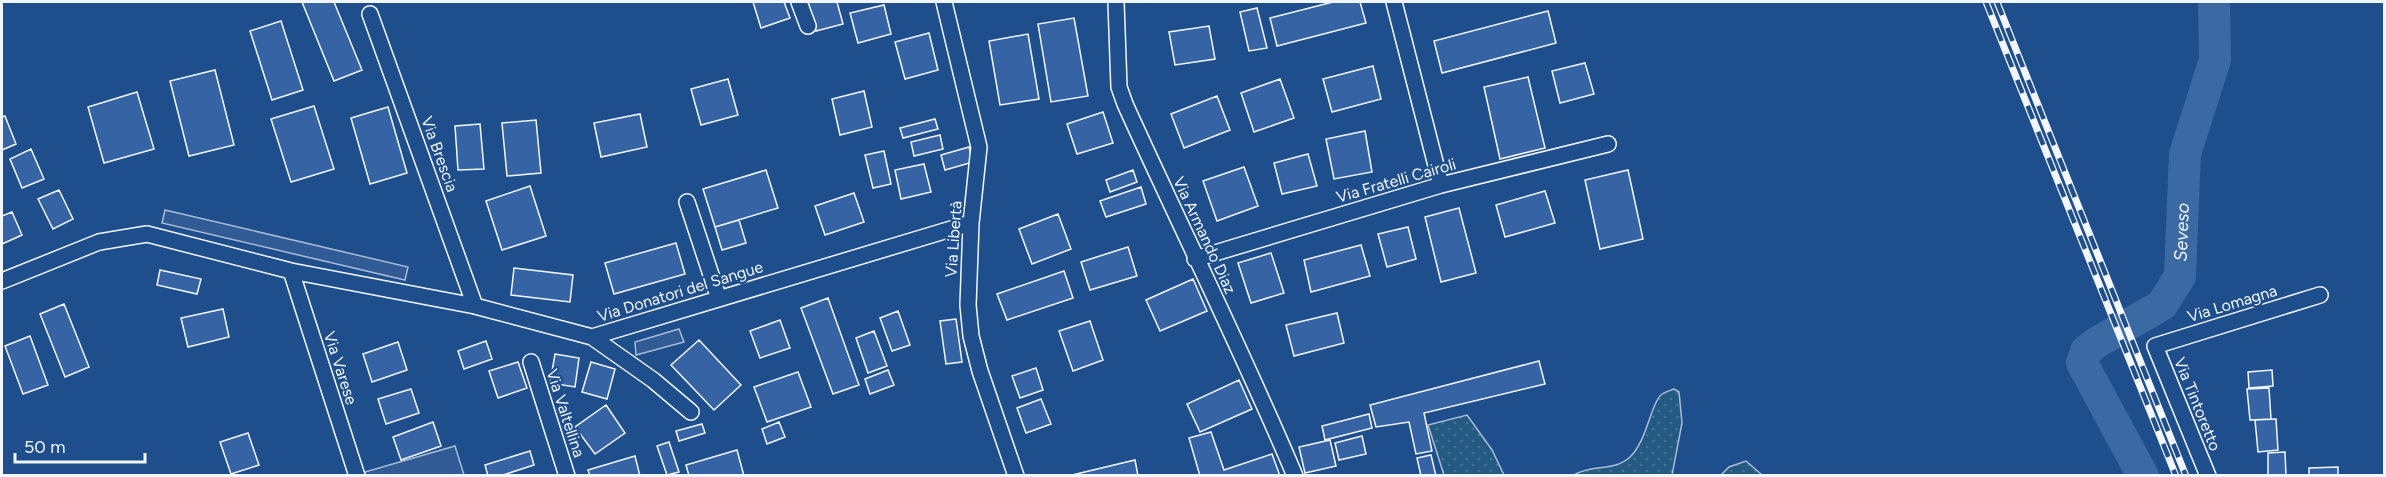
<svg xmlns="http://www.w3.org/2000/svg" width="2386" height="477" font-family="Figtree,sans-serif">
	<defs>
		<pattern id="grass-dots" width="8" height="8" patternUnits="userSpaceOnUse" patternTransform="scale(1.5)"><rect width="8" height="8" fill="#245a82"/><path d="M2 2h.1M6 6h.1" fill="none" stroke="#447295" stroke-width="1.8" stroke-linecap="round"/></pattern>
	</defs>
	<rect width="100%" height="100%" fill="#1f4e8c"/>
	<path fill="url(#grass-dots)" stroke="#a8bbd7" stroke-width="1.5" d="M1674,389L1679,392L1682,423L1672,475H1574C1591,464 1614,472 1630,457C1647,441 1651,403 1661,395C1664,392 1670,391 1674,389Z
		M1467,415L1492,450L1504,475H1444L1428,425Z
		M1746,461L1762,475H1721L1729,467Z"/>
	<path fill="#305b95" stroke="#a8bbd7" stroke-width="1.5" d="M165,210L408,267L405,280L162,223Z
		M679,329L684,342L636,355L635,342Z
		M455,446L464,475L366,476L365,472Z"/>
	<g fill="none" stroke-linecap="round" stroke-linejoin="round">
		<path stroke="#3b69a3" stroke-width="32" id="s1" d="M2143,476L2082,363L2086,351L2096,343L2162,305L2180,276L2185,154L2215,60L2214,2"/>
	</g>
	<path fill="#3563a3" stroke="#f2f6ff" stroke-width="1.5" d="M302,2H334L362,70L334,81Z
		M753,2H784L790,18L761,28Z
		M808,2H837L843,24L816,31Z
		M1333,2H1360L1366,23L1277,46L1270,18Z
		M884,5L891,34L858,43L850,13Z
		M1257,8L1267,48L1249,51L1240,12Z
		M1548,11L1556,43L1442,73L1434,41Z
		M1074,18L1088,96L1051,102L1038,24Z
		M281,21L303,90L272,100L250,31Z
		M1209,26L1215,59L1175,65L1169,32Z
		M929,33L938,70L905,79L895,42Z
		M1028,34L1039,99L1000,105L989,41Z
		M1585,63L1594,94L1560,103L1552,71Z
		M1373,66L1381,99L1332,112L1323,79Z
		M215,70L234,145L189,156L170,81Z
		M1528,77L1545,148L1500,159L1484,87Z
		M728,79L738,115L701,125L691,89Z
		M1280,79L1294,118L1254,132L1241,93Z
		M864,91L872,127L840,135L832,99Z
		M137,92L154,149L104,163L88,107Z
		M1217,96L1230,130L1184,148L1171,114Z
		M314,106L334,169L291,182L271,119Z
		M388,107L407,173L370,184L351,118Z
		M1103,112L1113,143L1077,154L1067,124Z
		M640,114L647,147L601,157L594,123Z
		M5,116L16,144L2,150V117Z
		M935,119L938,129L903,138L900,128Z
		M536,120L541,173L507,176L502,123Z
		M480,124L484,169L458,170L455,126Z
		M1365,131L1372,172L1334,179L1326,139Z
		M940,135L943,149L914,156L911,142Z
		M969,147L973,162L945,170L941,155Z
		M31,149L44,179L22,188L10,159Z
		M884,151L891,184L873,188L865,155Z
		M1308,154L1317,186L1282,194L1274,163Z
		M924,164L931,192L901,199L895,170Z
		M1244,167L1258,206L1217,221L1203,181Z
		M766,170L778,208L715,227L703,189Z
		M1133,170L1137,182L1110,192L1106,180Z
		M1628,170L1643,239L1600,249L1585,180Z
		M530,186L546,236L502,250L486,201Z
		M1141,187L1146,204L1106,217L1100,201Z
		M59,190L73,219L53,229L38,199Z
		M1545,191L1555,223L1505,237L1496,205Z
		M854,193L864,222L825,235L815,206Z
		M1459,208L1476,273L1441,282L1425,217Z
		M12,212L22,235L2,244V216Z
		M1058,214L1071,249L1032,264L1019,229Z
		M739,220L746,243L722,250L715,227Z
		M1408,227L1416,259L1387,267L1378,234Z
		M676,243L685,274L614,294L605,263Z
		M1361,245L1370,276L1311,292L1304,260Z
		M1128,247L1137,276L1090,290L1081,262Z
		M1271,253L1284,293L1251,303L1238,263Z
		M514,268L573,275L570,302L511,295Z
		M160,270L201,279L197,294L157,285Z
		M1064,271L1073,298L1007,320L997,294Z
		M1193,279L1207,311L1160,331L1146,300Z
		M828,298L859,385L833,394L801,308Z
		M64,304L89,367L65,377L40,314Z
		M223,309L229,337L188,347L181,318Z
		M898,311L910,345L892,351L880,318Z
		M1337,313L1344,343L1294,356L1286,325Z
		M956,319L962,362L946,364L940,321Z
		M780,320L790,348L760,358L750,331Z
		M1090,321L1103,360L1073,371L1059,331Z
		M874,331L887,366L868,373L856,338Z
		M30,336L48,385L23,394L5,346Z
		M699,340L741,385L714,410L671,365Z
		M486,341L492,359L464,369L458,351Z
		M398,342L407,370L372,382L363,354Z
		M555,354L579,358L575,387L550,383Z
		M1539,361L1545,384L1424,413L1432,451L1416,454L1409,422L1376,427L1370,405Z
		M518,362L527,388L498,398L489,371Z
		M591,362L615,369L607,399L582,392Z
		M1036,368L1043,390L1020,398L1012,376Z
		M888,370L894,385L870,394L865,379Z
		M2272,370L2273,386L2249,388L2248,372Z
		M798,372L811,407L767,422L754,387Z
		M1239,380L1252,409L1200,432L1187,404Z
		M2269,388L2271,419L2250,420L2247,389Z
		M411,389L419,413L386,424L378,399Z
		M1041,399L1051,424L1026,433L1017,408Z
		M606,405L625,433L595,454L575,427Z
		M1369,414L1372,428L1325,440L1322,426Z
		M2276,419L2278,450L2258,452L2255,420Z
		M433,422L441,446L401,460L393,437Z
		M779,422L785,437L767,444L762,429Z
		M702,424L705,433L679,441L676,431Z
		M1211,432L1224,470L1272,454L1280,476H1200L1189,438Z
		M248,433L259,465L231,474L220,442Z
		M1362,436L1366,454L1339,460L1335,443Z
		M1330,440L1336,466L1305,473L1299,447Z
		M669,442L679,472L667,475L657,446Z
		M737,450L744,476H689L686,465Z
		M530,451L534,465L500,476H488L485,465Z
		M2285,452L2286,476H2268V453Z
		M1431,455L1436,476H1421L1417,458Z
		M635,456L640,476H590L588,470Z
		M1135,460L1138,476H1068Z
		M2338,467V476H2309V468Z"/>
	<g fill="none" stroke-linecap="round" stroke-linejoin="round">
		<defs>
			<path id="minor" d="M799,2L808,26
				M944,2L979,147L971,223L968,305L971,336L980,371L1016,476
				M1116,2L1119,87L1125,104C1181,228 1242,350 1295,476
				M1394,2L1441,185
				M370,14L475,306
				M687,202L719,299
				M1195,259L1441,185L1608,144
				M291,271L357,476
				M2,281L99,242L147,234L291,271L475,306L592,337L971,223
				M592,337L653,380L691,412
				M531,362L567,476
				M2208,476L2155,346L2320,295"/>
		</defs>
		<use href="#minor" stroke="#f2f6ff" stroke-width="18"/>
		<use href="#minor" stroke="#1f4e8c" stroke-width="15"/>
		<defs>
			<path id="rail" d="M1986,2L2176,476
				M1997,2L2186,476"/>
		</defs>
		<use href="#rail" stroke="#f2f6ff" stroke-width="7"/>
		<use href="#rail" stroke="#1f4e8c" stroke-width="4.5" stroke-dasharray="14" stroke-linecap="butt"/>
	</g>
	<g text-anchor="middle" stroke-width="4.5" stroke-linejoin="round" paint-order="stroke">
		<g font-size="16" fill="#f2f6ff" stroke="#1f4e8c">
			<text transform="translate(440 154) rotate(70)" y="6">Via Brescia</text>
			<text transform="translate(1396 180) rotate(-16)" y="6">Via Fratelli Cairoli</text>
			<text transform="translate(1205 235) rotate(65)" y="6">Via Armando Diaz</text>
			<text transform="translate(953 239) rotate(-86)" y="6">Via Libertà</text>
			<text transform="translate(680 291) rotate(-17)" y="6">Via Donatori del Sangue</text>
			<text transform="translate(2232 303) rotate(-17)" y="6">Via Lomagna</text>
			<text transform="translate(341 368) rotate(72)" y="6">Via Varese</text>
			<text transform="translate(2198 404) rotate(68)" y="6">Via Tintoretto</text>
			<text transform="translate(566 413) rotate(72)" y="6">Via Valtellina</text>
		</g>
		<g font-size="18" font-style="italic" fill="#f2f6ff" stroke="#1f4e8c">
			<text dy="6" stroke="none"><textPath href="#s1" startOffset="308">Seveso</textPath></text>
		</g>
	</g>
	<rect width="2386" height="477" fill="none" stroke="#f2f6ff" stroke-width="6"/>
	<path d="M15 453v9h130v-9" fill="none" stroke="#f2f6ff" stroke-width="3"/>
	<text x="24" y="453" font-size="18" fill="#f2f6ff" stroke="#1f4e8c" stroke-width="4.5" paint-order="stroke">50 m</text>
</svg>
